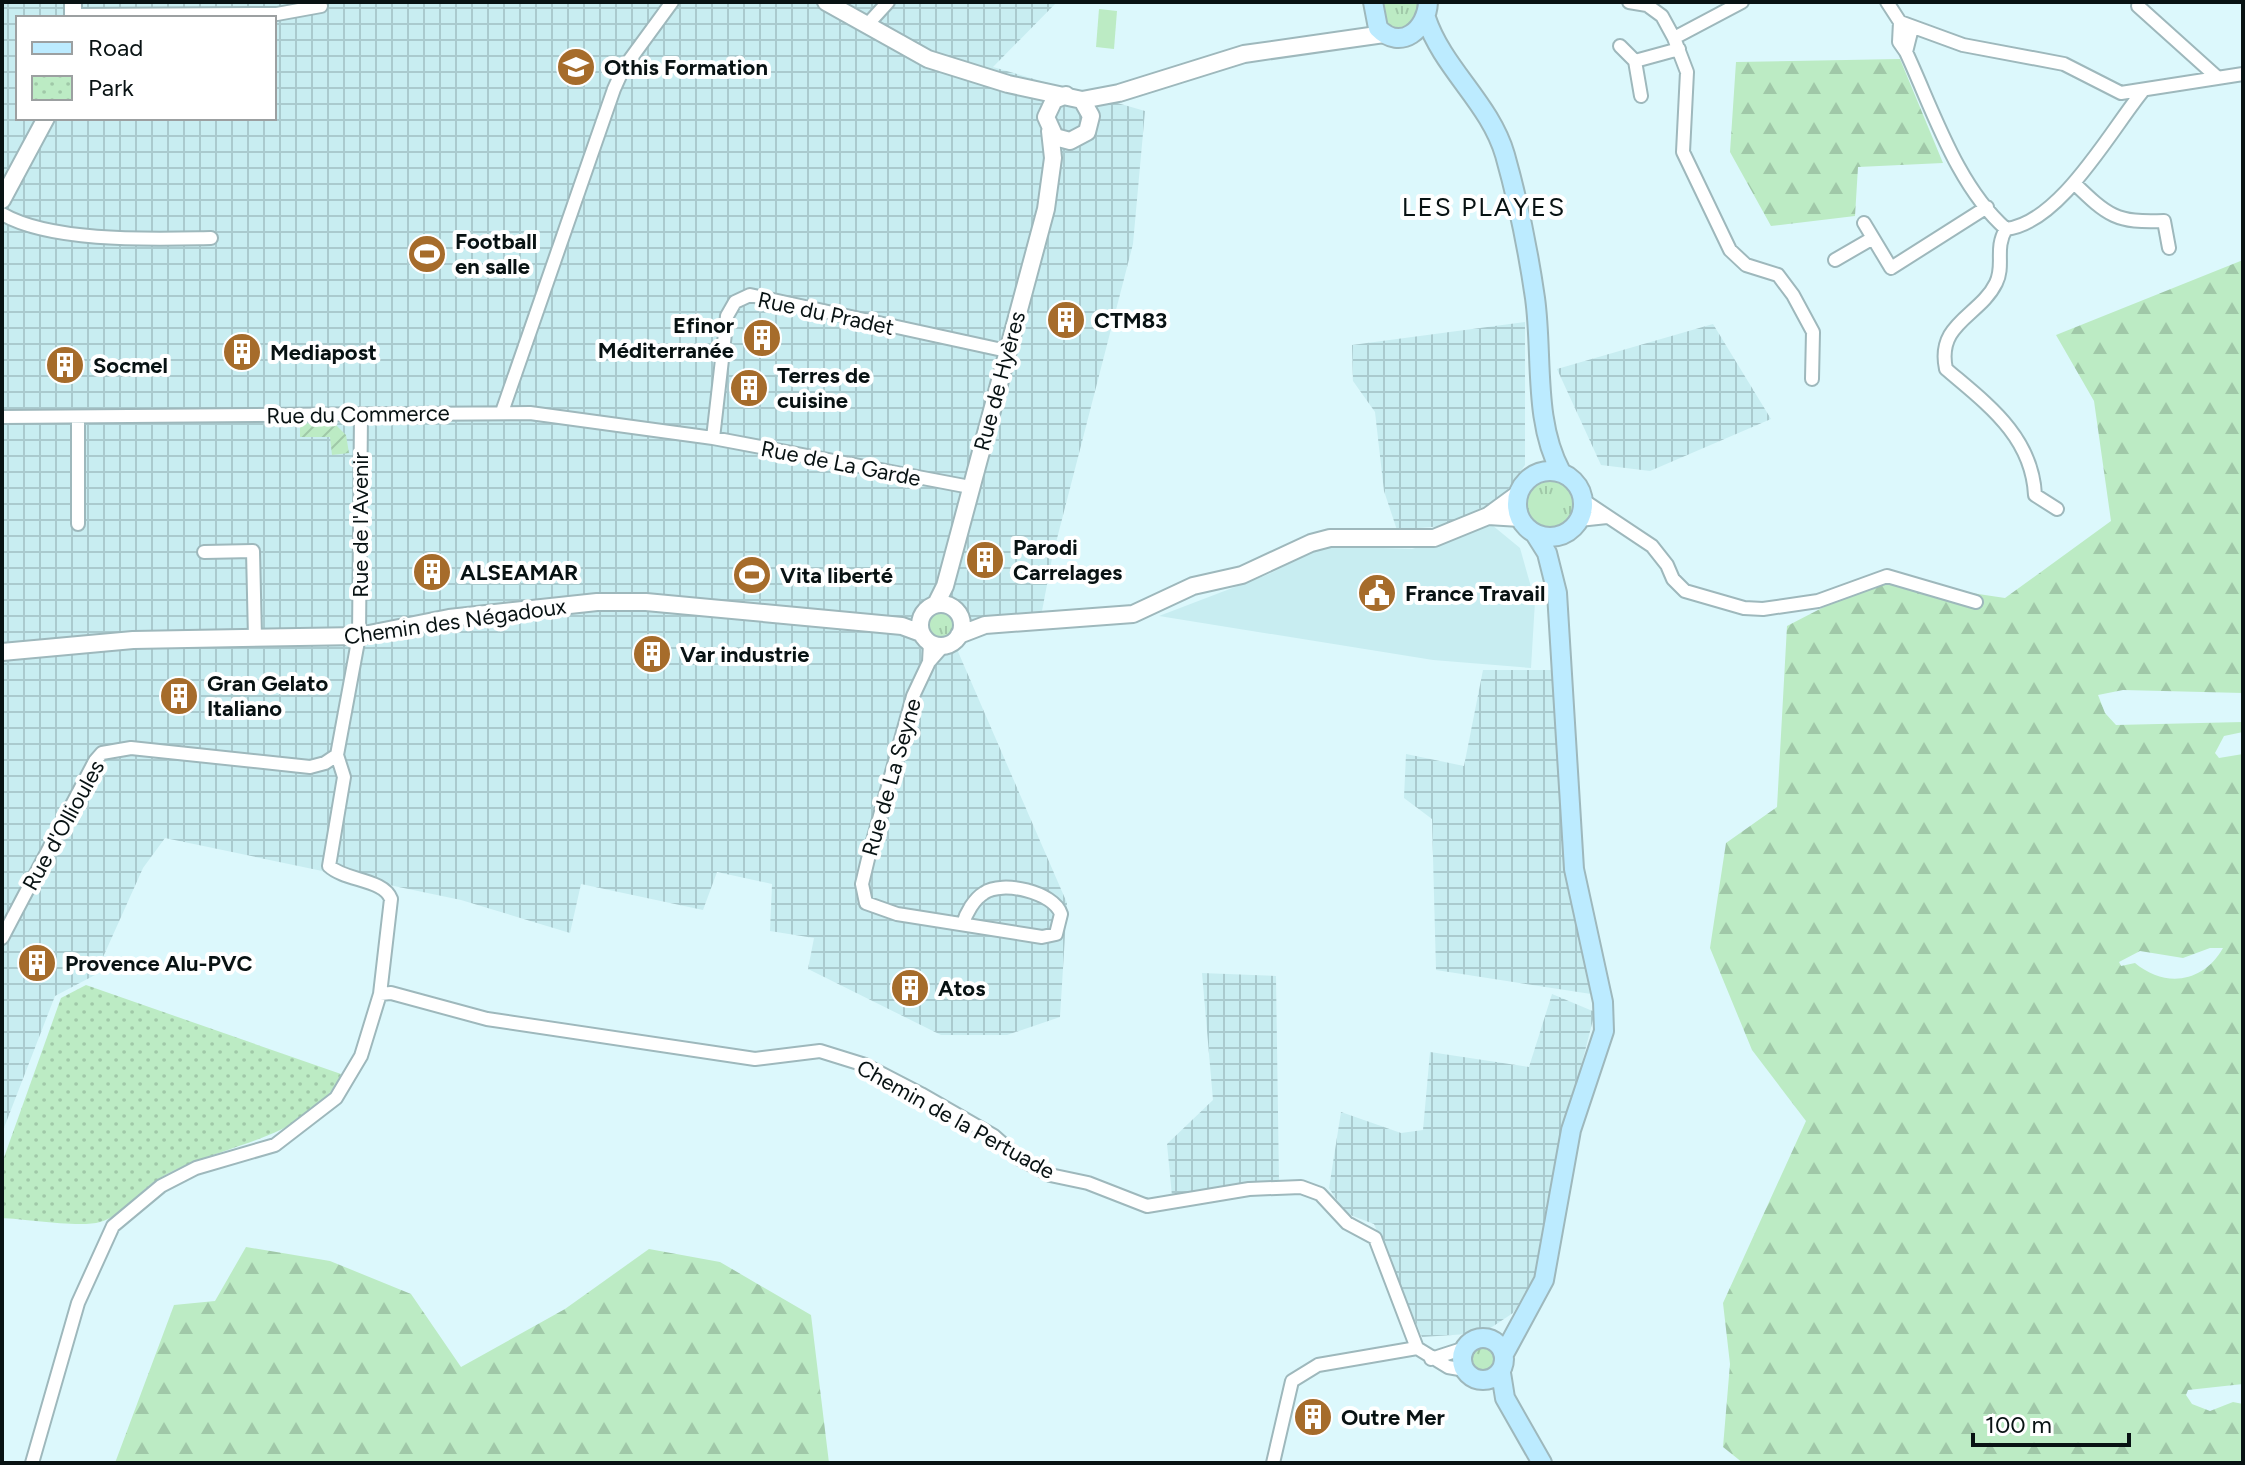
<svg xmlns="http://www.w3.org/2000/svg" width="2245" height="1465" font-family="Figtree,sans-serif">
	<defs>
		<pattern id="industrial-grid" width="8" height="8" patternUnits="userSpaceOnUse" patternTransform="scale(2)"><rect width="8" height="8" fill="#c8edf1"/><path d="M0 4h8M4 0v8" fill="none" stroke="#aacace"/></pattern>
		<pattern id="grass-tufts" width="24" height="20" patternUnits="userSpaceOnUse" patternTransform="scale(2)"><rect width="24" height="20" fill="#bcebc4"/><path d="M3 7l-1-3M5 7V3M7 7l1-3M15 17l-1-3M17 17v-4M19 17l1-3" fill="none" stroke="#a0c8a8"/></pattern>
		<pattern id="forest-firs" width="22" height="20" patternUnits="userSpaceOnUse" patternTransform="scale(2)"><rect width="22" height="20" fill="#bcebc4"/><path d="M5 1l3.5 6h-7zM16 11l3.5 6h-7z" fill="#a0c8a8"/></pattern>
		<pattern id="park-dots" width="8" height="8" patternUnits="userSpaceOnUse" patternTransform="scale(2)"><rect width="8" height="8" fill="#bcebc4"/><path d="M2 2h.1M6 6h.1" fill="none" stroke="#a0c8a8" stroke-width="1.8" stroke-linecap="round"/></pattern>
		<pattern id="garden-furrows" width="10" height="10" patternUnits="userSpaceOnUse" patternTransform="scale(2)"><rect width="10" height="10" fill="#bcebc4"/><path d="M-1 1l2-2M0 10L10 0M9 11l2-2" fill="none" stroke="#a0c8a8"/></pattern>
	</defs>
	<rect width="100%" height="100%" fill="#dcf8fc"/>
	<path fill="#c8edf1" d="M1492,525L1520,548L1535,601L1531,668L1433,660L1159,616L1269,574L1324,546L1412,549Z"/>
	<path fill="url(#industrial-grid)" fill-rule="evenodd" d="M2,2H1057L993,67L1145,111L1133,244L1052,558L1039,627L972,635L956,647L1067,903L1060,1017L1007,1035H941L808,969L814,938L770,931L772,884L717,872L703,910L581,884L570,933L461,900L165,838L143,868L95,975L55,996L2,1133ZM18,18H274V118H18Z
		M1525,322V465L1502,498L1443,526L1397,530L1384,491L1375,412L1353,381L1352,345Z
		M1713,324L1771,419L1650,471L1601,465L1557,369Z
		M1483,670H1557L1568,888L1591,994L1436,970L1432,819L1404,798L1406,754L1464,766Z
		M1202,973L1276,976L1279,1182L1172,1196L1167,1144L1213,1100Z
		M1552,994L1595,1012L1560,1148L1536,1277L1513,1313L1483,1333L1422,1337L1374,1224L1345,1213L1329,1188L1341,1112L1401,1133L1423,1130L1430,1052L1529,1067Z"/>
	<path fill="url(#grass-tufts)" d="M1373,2H1428L1426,18L1391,37Z
		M1517 504a33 33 0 1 1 66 0a33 33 0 1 1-66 0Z
		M920 625a21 21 0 1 1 42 0a21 21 0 1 1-42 0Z
		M1462 1359a21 21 0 1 1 42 0a21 21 0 1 1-42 0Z"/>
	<path fill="url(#forest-firs)" fill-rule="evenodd" d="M1900,59L1943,163L1858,167L1855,216L1771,226L1730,152L1736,62Z
		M2243,260V693L2123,690L2098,695L2105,713L2116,725L2243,722V732L2224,736L2215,753L2219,758L2243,754V1384L2188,1390L2186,1395L2192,1404L2210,1411L2233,1402L2243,1404V1463H1743L1723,1447L1730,1364L1723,1303L1806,1121L1752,1050L1710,948L1726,843L1777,807L1787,626L1878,579L2005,598L2111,521L2094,401L2056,335ZM2210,948H2223C2203,983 2165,988 2135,963L2121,966L2119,962L2140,951L2183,958Z
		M246,1247L330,1261L411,1294L461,1367L565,1309L649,1249L720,1262L811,1315L829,1463H115L174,1305L215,1301Z"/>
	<path fill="url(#park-dots)" d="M86,985L341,1074C309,1144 212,1143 154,1182C136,1194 122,1216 100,1222C81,1228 25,1219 2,1218V1163L61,998Z"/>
	<path fill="url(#garden-furrows)" d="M300,423L335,424L346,435L349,453L332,455L330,437H300Z"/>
	<path fill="#bcebc4" d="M1099,9L1117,11L1114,49L1096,47Z"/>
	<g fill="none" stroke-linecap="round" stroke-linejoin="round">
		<defs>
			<path id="minor" d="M1629,2L1647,5L1662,16L1674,38L1687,72L1683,152L1730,250L1746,265L1778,275L1793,295L1813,332L1812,379
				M1887,2L1900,22L1899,42L1906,52L1912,28
				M2138,6L2218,78
				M73,15L277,14L321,6
				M1900,22L1963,45L2064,64L2121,93L2243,74
				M867,25L888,2
				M1674,38L1742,2
				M1620,46L1635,61L1641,96
				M1906,52C1933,110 1957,186 2006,229
				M1635,61L1679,49
				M2074,183C2108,216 2116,223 2164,221L2169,248
				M2,214C52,243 154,239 211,238
				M1864,223L1891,268L1987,207
				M1835,260L1873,238
				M502,412L614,89L623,69L672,2
				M2,417L530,413L713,438L970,487
				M713,438L727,316L735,302L750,295L1007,351
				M1583,500L1652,546L1667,565L1673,579L1685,591L1744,608L1763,609L1818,601L1887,576L1976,602
				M2057,509L2035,495C2032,436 1987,404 1946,369C1936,323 1980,316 1996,283C2005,265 1994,249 2006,229C2060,223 2111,130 2142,92
				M1579,520L1607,517
				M78,524V417
				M204,552L253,551L255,638
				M930,643L929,662L943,646
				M929,662L913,696L868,859L862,884L866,903L897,914L1042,937L1056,934L1061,914C1054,892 1002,880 984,893C974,899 966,913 963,924
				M2,938L95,761L102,753L131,748L310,767L325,763L337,755
				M380,994L391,993L487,1019L755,1059L820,1051L865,1065L921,1094L994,1136L1020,1159L1050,1175L1088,1183L1147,1206L1249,1189L1301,1187L1320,1194L1347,1223L1375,1238L1417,1348L1448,1367L1465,1370
				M1431,1359L1465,1348
				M32,1463L78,1303L113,1226L161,1186L196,1168L275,1145L336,1098L361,1056L380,994L391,899C384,879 345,881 329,866L344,777L337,755L359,636L361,414
				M1273,1463L1292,1381L1318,1365L1417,1348"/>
			<path id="tertiary" d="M73,2V18
				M826,2L928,59L1008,84L1082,100L1091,116L1087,132L1070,141L1055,137L1046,117L1054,100L1066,95
				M1082,100L1119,93L1244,54L1384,34
				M2,200L46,118
				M1488,516L1520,518
				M936,604L945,586L1046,209L1053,158L1050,131
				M920 625a21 21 0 1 1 42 0a21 21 0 1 1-42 0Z
				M959,635L985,625L1133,614L1193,586L1242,575L1311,543L1330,538H1434L1488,516L1518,494
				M2,652L133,640L359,636L449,618L597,602H646L902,626L921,633"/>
			<path id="secondary" d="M1373,2L1378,28C1401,52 1427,29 1428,2
				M1426,18C1443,69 1490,103 1505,155C1518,201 1528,250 1535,298C1543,355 1533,421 1561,472
				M1517 504a33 33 0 1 1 66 0a33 33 0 1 1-66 0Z
				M1462 1359a21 21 0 1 1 42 0a21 21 0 1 1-42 0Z
				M1504,1354L1544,1280L1571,1130L1604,1031L1603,1002L1574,869L1557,593L1547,553L1535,534
				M1501,1373L1505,1398L1542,1463"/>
		</defs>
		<use href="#minor" stroke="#9eb8bc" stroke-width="16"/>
		<use href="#tertiary" stroke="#9eb8bc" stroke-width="20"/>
		<use href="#secondary" stroke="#9eb8bc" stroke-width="22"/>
		<use href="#minor" stroke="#fff" stroke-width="12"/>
		<use href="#tertiary" stroke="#fff" stroke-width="16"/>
		<use href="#secondary" stroke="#bcebff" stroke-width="18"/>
	</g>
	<defs>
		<symbol id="university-disc" viewBox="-11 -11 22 22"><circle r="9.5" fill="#a66c2b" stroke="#fff"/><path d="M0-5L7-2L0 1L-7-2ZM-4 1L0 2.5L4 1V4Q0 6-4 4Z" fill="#fff"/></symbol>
		<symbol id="stadium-disc" viewBox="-11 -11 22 22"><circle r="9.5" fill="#a66c2b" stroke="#fff"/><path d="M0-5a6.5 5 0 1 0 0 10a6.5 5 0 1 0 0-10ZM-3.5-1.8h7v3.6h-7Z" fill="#fff"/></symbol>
		<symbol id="building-disc" viewBox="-11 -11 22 22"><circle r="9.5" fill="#a66c2b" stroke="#fff"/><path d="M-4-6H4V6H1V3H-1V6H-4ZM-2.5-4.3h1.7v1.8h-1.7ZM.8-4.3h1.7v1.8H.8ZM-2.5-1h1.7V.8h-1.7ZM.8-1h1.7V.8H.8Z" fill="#fff"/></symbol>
		<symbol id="civic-disc" viewBox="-11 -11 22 22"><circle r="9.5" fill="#a66c2b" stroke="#fff"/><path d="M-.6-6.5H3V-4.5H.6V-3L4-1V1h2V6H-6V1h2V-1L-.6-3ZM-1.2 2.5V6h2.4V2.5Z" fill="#fff"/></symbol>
	</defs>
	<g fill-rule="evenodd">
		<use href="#university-disc" x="554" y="45" width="44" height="44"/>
		<use href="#stadium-disc" x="405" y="232" width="44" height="44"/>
		<use href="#building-disc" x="1044" y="298" width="44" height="44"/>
		<use href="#building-disc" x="740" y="316" width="44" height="44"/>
		<use href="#building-disc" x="220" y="330" width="44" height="44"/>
		<use href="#building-disc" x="43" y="343" width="44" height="44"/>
		<use href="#building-disc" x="727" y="366" width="44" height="44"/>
		<use href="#building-disc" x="963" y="538" width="44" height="44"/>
		<use href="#building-disc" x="410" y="550" width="44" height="44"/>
		<use href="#stadium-disc" x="730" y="553" width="44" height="44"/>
		<use href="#civic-disc" x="1355" y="571" width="44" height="44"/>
		<use href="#building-disc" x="630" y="632" width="44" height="44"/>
		<use href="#building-disc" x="157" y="674" width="44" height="44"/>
		<use href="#building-disc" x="15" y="941" width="44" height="44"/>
		<use href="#building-disc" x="888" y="966" width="44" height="44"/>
		<use href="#building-disc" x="1291" y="1395" width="44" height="44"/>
	</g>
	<g text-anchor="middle" stroke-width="8" stroke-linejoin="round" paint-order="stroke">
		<g font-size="22" font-weight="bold" fill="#081213" stroke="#fff" text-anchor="start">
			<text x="604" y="75">Othis Formation</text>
			<text x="455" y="249">Football<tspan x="455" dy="25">en salle</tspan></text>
			<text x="1094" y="328">CTM83</text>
			<text x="734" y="333" text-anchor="end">Efinor<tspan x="734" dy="25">Méditerranée</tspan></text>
			<text x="270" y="360">Mediapost</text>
			<text x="93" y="373">Socmel</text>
			<text x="777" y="383">Terres de<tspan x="777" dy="25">cuisine</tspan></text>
			<text x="1013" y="555">Parodi<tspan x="1013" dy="25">Carrelages</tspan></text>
			<text x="460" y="580">ALSEAMAR</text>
			<text x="780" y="583">Vita liberté</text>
			<text x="1405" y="601">France Travail</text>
			<text x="680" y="662">Var industrie</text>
			<text x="207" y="691">Gran Gelato<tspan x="207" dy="25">Italiano</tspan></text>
			<text x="65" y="971">Provence Alu-PVC</text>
			<text x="938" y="996">Atos</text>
			<text x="1341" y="1425">Outre Mer</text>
		</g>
		<g font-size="22" fill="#081213" stroke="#fff">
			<text transform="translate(826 313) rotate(12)" y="8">Rue du Pradet</text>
			<text transform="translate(999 381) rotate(-75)" y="8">Rue de Hyères</text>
			<text transform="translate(358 414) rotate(-1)" y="8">Rue du Commerce</text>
			<text transform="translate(841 463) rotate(11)" y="8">Rue de La Garde</text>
			<text transform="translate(360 525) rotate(-90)" y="8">Rue de l'Avenir</text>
			<text transform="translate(455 621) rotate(-8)" y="8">Chemin des Négadoux</text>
			<text transform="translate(891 777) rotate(-74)" y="8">Rue de La Seyne</text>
			<text transform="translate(63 825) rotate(-61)" y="8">Rue d'Ollioules</text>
			<text transform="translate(956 1119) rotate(29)" y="8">Chemin de la Pertuade</text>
		</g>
		<g font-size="26" letter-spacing="2" fill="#081213" stroke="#fff">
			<text x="1484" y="216">LES PLAYES</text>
		</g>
	</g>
	<rect width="2245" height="1465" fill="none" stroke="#081213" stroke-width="8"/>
	<rect x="16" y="16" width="260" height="104" fill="#ffffff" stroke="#9ca0a1" stroke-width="2"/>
	<rect x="32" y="42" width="40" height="12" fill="#bcebff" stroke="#9ca0a1" stroke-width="2"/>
	<text x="88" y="56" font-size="24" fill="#081213">Road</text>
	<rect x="32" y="76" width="40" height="24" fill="url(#park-dots)" stroke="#9ca0a1" stroke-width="2"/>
	<text x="88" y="96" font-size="24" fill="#081213">Park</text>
	<path d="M1973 1433v12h156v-12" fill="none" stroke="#081213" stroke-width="4"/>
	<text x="1985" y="1433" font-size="24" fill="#081213" stroke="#ffffff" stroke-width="6" paint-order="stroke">100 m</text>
</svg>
